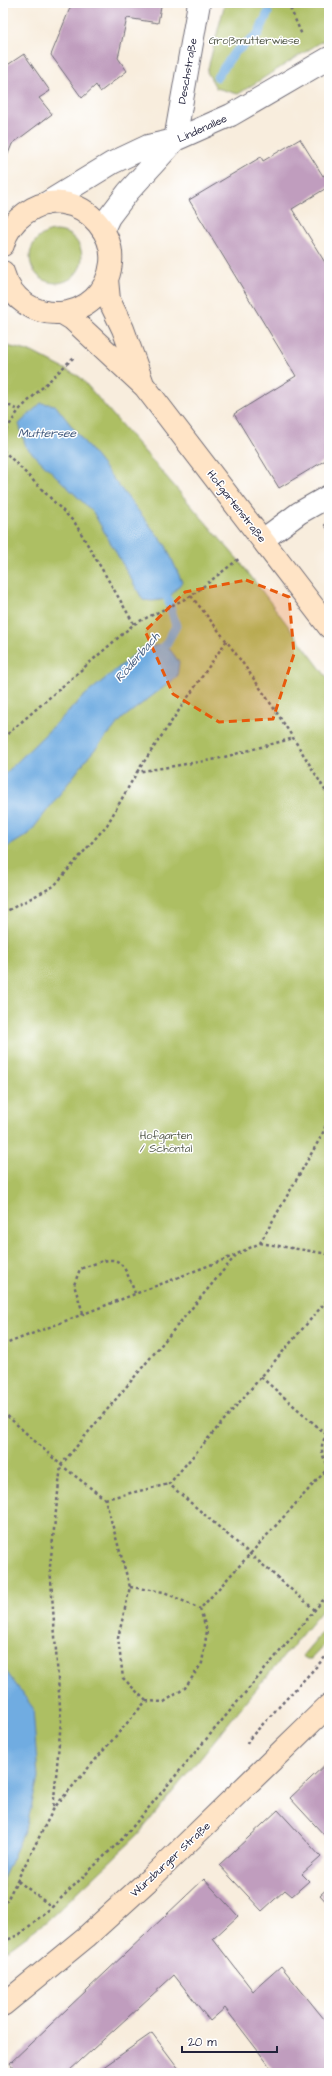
<svg xmlns="http://www.w3.org/2000/svg" width="332" height="2076" font-family="'Architects Daughter',sans-serif">
	<rect width="100%" height="100%" fill="#fff"/>
	<filter id="ink" filterUnits="userSpaceOnUse"><feTurbulence type="fractalNoise" baseFrequency=".025" numOctaves="2"/><feDisplacementMap in="SourceGraphic" scale="8" xChannelSelector="R" yChannelSelector="G"/><feConvolveMatrix kernelMatrix="1 2 1 2 8 2 1 2 1" color-interpolation-filters="sRGB"/></filter>
	<filter id="wash" filterUnits="userSpaceOnUse"><feTurbulence type="fractalNoise" baseFrequency=".012" numOctaves="4" result="noise"/><feDisplacementMap in="SourceGraphic" scale="16" xChannelSelector="R" yChannelSelector="G"/><feGaussianBlur stdDeviation="0.9" result="paint"/><feColorMatrix in="noise" values="0 0 0 0 0 0 0 0 0 0 0 0 0 0 0 0 0 1.4 0 .05"/><feComposite in="paint" operator="in"/></filter>
	<g filter="url(#wash)">
		<rect width="100%" height="100%" fill="#f8eddd"/>
		<path fill="#adbf63" stroke="#68704f" d="M225,3H329V37L238,94L216,88L207,72Z
			M30 257a26 26 0 1 1 52 0a26 26 0 1 1-52 0Z
			M3,345L32,352L80,377L240,562L329,680V1602L239,1710L137,1836L48,1920L3,1953Z
			M329,1624V1640L311,1659H307L302,1656Z"/>
		<path fill="#70ace1" stroke="#49678e" d="M41,403L55,405L166,546L182,582L168,599L152,601L143,600L93,512L26,447L19,424Z
			M166,644L179,662L177,677L123,718L89,756L29,834L3,850V776L83,697L142,648Z
			M3,1667L33,1708L38,1778L27,1825L3,1879Z"/>
		<g fill="none" stroke-linecap="round" stroke-linejoin="round">
			<path stroke="#70ace1" stroke-width="9" d="M217,77L234,53L258,34L268,13
				M158,652L166,644L176,626L168,599L161,589"/>
		</g>
		<g id="blocks">
			<path fill="#c09dbe" d="M72,3H144L161,6L158,23L127,18L118,58L127,71L100,92L96,85L82,98L51,55Z
				M24,54L50,91L39,98L52,114L12,144L6,159L3,158V68Z
				M300,139L323,176L329,172V189L328,187L292,209L329,269V458L279,488L234,414L296,376L189,200L261,157L263,161Z
				M329,521V531L324,525Z
				M329,1761V1834L326,1837L290,1798Z
				M278,1810L321,1857L302,1874L309,1881L292,1896L285,1890L262,1911L219,1865Z
				M204,1879L238,1916L213,1939L253,1991L281,1966L329,2025V2073H275L225,2008L210,2021L174,1975L69,2071L70,2073H17L10,2063Z
				M329,1887V1905L320,1895Z
				M152,2033L182,2073H95L129,2049Z"/>
		</g>
	</g>
	<g filter="url(#ink)">
		<use href="#blocks" fill-opacity="0" stroke="#6d6974" stroke-width="1"/>
		<g fill="none" stroke-linecap="round" stroke-linejoin="round">
			<defs>
				<path id="street" d="M175,140L199,3
					M45,204L112,163L148,146L175,140
					M103,230L109,217L128,192L175,140L231,115L329,58
					M264,539L299,513L329,496"/>
				<path id="secondary" d="M3,245C9,220 37,199 62,203C90,206 114,235 111,263C104,325 20,331 3,272
					M107,279L109,300L123,329L143,384
					M62,313L72,319L145,387L329,627
					M3,2005L86,1937L152,1877L329,1705"/>
			</defs>
			<use href="#street" stroke="#6d6974" stroke-width="24"/>
			<use href="#secondary" stroke="#6d6974" stroke-width="24"/>
			<path stroke="#6d6974" stroke-width="2.5" stroke-dasharray="3 3" stroke-linecap="butt" d="M288,3L302,35
				M3,403L19,410
				M3,435L19,410L74,357
				M3,450L75,523L134,624
				M191,596C243,659 288,727 329,797
				M3,738L134,624L191,596L240,558
				M137,772L227,640
				M3,913L54,886L107,825L137,772L217,759L294,738
				M260,1243L329,1254
				M83,1313L74,1285L80,1269C118,1255 120,1253 135,1293
				M3,1345L236,1255
				M261,1377L327,1435
				M3,1412L61,1465L105,1499L130,1587L118,1638L123,1678L146,1701L53,1809
				M329,1434C318,1442 321,1457 329,1466
				M105,1499L169,1484
				M130,1587L164,1592L200,1609
				M315,1610L169,1484L329,1298
				M146,1701L164,1702L185,1688L202,1663L207,1631L200,1609L329,1467
				M247,1744L249,1739L329,1653
				M18,1881L52,1907
				M3,1908L53,1810L61,1721L50,1566L61,1465L237,1254L260,1243L322,1135L329,1117
				M3,1942L20,1934L52,1907L124,1837L329,1593
				M3,2040L6,2043"/>
			<use href="#street" stroke="#fff" stroke-width="22"/>
			<use href="#secondary" stroke="#ffe4c6" stroke-width="22"/>
		</g>
	</g>
	<path fill="#e8590c" fill-opacity="0.2" stroke="#e8590c" stroke-width="3" stroke-dasharray="8 5" stroke-linejoin="round" d="M246,580L289,597L294,654L273,719L219,722L173,694L145,631L185,592Z"/>
	<g text-anchor="middle" stroke-width="3" stroke-linejoin="round" paint-order="stroke">
		<g font-size="11" fill="#535949" stroke="#fff">
			<text x="254" y="44">Großmutterwiese</text>
			<text x="166" y="1139">Hofgarten<tspan x="166" dy="13">/ Schöntal</tspan></text>
		</g>
		<g font-size="11" fill="#22223b" stroke="#fff">
			<text transform="translate(187 71) rotate(-80)" y="4">Deschstraße</text>
			<text transform="translate(202 128) rotate(-24)" y="4">Lindenallee</text>
			<text transform="translate(237 506) rotate(52)" y="4">Hofgartenstraße</text>
			<text transform="translate(170 1859) rotate(-43)" y="4">Würzburger Straße</text>
		</g>
		<g font-size="12" font-style="italic" fill="#41597d" stroke="#fff">
			<text x="47" y="437">Muttersee</text>
			<text transform="translate(137 657) rotate(-49)" y="4">Röderbach</text>
		</g>
	</g>
	<rect width="332" height="2076" fill="none" stroke="#fff" stroke-width="16"/>
	<path d="M182 2046v6h95v-6" fill="none" stroke="#22223b" stroke-width="2"/>
	<text x="188" y="2046" font-size="12" fill="#22223b" stroke="#ffffff" stroke-width="3" paint-order="stroke">20 m</text>
</svg>
